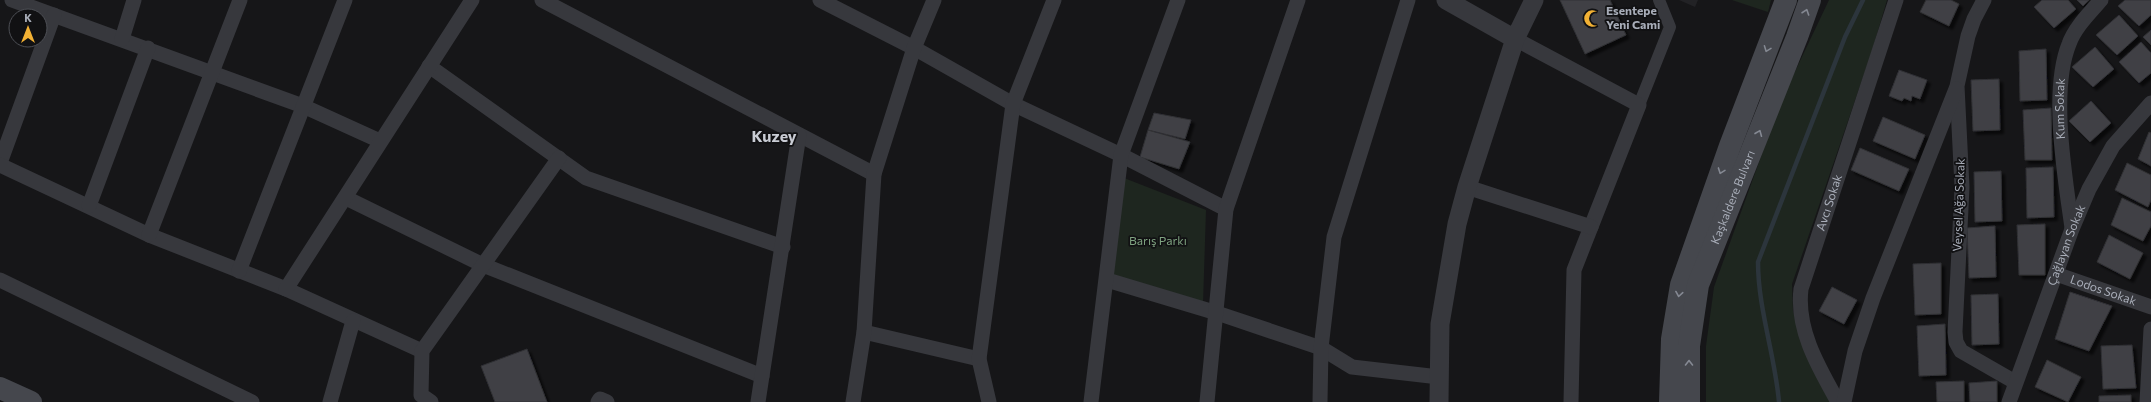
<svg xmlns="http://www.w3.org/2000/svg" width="2151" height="402" font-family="Commissioner,sans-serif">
	<defs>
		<filter id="shadow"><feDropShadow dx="3.5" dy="3.5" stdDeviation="1" flood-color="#0009"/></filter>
	</defs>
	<rect width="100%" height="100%" fill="#161618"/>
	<path fill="#222225" d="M1679,0H1698L1695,7Z"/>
	<path fill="#1e261f" d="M1732,0H1771L1768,12Z
		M1829,0H1887L1872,51L1792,284L1793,311L1803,344L1833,402H1706V346L1714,287L1776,115L1790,82Z
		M1119,176L1206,210L1203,304L1108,274Z"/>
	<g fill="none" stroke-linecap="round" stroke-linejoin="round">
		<path stroke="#2c353c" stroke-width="4.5" d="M1779,402C1775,355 1758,309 1758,262L1845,37L1863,0"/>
	</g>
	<path fill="#404145" stroke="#303034" filter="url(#shadow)" d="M1560,0H1610L1626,35L1585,54Z
		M1926,0H1951L1959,4L1949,26L1920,12Z
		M2042,0H2068L2076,9L2054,28L2034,7Z
		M2077,0H2089L2083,6Z
		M2125,0H2151V15L2139,26L2118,6Z
		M2119,15L2138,36L2117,55L2096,35Z
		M2151,30V45L2143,37Z
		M2141,42L2151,53V73L2139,83L2119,62Z
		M2095,47L2114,69L2093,87L2072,67Z
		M2046,49L2047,100L2020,101L2019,51Z
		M1899,70L1927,80L1920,99L1912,96L1911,101L1904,98L1902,101L1889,96Z
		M1999,79L2000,130L1973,131L1971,80Z
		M2091,101L2111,123L2090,142L2069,121Z
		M2051,108L2052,160H2025L2023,110Z
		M1154,113L1191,120L1185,139L1148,130Z
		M1883,117L1925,135L1915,159L1873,141Z
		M1148,130L1190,142L1179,169L1140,157Z
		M2149,132L2151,133V166L2138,159Z
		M1860,148L1909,169L1899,191L1851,170Z
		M2127,163L2151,175V200L2148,207L2115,190Z
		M2053,167L2054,217L2027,218L2026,168Z
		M2001,171L2002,221L1975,222L1974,172Z
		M2122,198L2151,212V226L2143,241L2111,225Z
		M2045,224V275H2019L2017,225Z
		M1995,226L1996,277L1969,278L1967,228Z
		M2109,235L2143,253L2130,279L2097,262Z
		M1941,263V314L1915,315L1913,264Z
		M1832,287L1857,300L1844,324L1819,311Z
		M2070,292L2112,306L2089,351L2055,339Z
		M1998,294L1999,344L1972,345L1971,295Z
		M1945,324L1946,375L1919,376L1917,326Z
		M2132,345L2136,388L2103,389L2101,346Z
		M527,349L547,402H495L481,366Z
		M2047,360L2081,377L2068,402L2035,387Z
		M1964,381V402H1937L1936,382Z
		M1997,381V402H1970L1969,383Z
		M2131,395V402H2099V396Z"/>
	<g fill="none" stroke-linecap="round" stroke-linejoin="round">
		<path stroke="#37383d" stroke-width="12" d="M1639,105L1670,27L1659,0"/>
		<g stroke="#37383d" stroke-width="15">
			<path d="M12,0L303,106L380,141"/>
			<path d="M542,0L874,174"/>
			<path d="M820,0L914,48L1013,104L1121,155L1226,209"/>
			<path d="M1984,0L1974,19L1968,36L1957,86L1962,187L1955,332L1956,342L1961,351L2015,382"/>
			<path d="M122,39L134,0"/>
			<path d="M1515,39L1639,105L1574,270L1571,402"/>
			<path d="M429,66L586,178L783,247"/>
			<path d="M0,163L54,15"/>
			<path d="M0,165L149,235L286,289L422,351"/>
			<path d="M1467,187L1591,227"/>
			<path d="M346,198L483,265L762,376"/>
			<path d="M89,206L148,48"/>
			<path id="s1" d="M2072,228C2065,177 2050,91 2069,44C2075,27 2090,13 2101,0"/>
			<path d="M149,235L240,0"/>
			<path d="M239,271L345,0"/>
			<path id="s2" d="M2056,274L2151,307"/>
			<path d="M0,280L252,402"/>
			<path d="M1107,280L1217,313L1321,348L1352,367L1439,377"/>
			<path d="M286,289L472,0"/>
			<path d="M864,332L979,359"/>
			<path d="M330,402L353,321"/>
			<path d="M431,402L421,395L422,351L559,158"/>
			<path d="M598,402L600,399L607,402"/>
			<path d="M758,402L799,135"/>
			<path d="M853,402L864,332L874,174L914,48L934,0"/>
			<path d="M989,402L979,359L1013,104L1054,0"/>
			<path d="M1091,402L1121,155L1178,0"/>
			<path d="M1207,402L1226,209L1298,0"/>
			<path d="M1320,402L1321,348L1334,237L1408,0"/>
			<path id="s3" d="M1838,402C1819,368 1796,330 1801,289L1896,0"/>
			<path d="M1844,402L1855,351L1873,298L1956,89"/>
			<path id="s4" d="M2009,402L2072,229L2089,189L2113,146L2151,103"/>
			<path d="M2147,402L2151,329"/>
		</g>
		<path stroke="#37383d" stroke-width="19" d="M1446,0L1515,39
			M1439,402L1440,324L1457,224L1467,187L1515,39L1534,0"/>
		<g stroke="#45474d" stroke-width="22">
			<path d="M0,388L31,402"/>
			<path d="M1670,402L1672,339L1681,285L1730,146L1786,0"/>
			<path id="s5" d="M1689,402V346L1698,285L1797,37L1810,0"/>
		</g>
	</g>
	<defs><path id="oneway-chevron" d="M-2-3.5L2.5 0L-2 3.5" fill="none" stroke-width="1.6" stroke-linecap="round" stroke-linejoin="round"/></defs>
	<g stroke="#858993">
		<use href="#oneway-chevron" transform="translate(1806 12) rotate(-71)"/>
		<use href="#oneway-chevron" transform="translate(1767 49) rotate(111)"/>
		<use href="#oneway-chevron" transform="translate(1759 133) rotate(-68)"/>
		<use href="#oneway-chevron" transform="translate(1721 171) rotate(110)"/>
		<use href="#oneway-chevron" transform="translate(1679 294) rotate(99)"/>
		<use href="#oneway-chevron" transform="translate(1689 363) rotate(-90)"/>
	</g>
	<defs>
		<symbol id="mosque-bare" viewBox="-9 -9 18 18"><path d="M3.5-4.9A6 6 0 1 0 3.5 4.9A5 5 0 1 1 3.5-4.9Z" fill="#f2b134" stroke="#111113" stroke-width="2.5" paint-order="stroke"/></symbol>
	</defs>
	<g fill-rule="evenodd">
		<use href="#mosque-bare" x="1580" y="6" width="25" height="25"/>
	</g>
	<g text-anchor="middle" stroke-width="3.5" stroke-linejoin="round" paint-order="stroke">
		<g font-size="12" font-weight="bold" fill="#a8adb8" stroke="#111113" text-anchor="start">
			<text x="1606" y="15">Esentepe<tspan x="1606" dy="14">Yeni Cami</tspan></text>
		</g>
		<g font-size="12" fill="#a8adb8" stroke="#111113">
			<text dy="4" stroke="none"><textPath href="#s1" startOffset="120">Kum Sokak</textPath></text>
			<text dy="4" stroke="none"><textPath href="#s5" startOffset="212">Kaşkaldere Bulvarı</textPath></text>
			<text dy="4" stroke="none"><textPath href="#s3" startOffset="212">Avcı Sokak</textPath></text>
			<text transform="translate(1959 205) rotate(-88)" y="4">Veysel Ağa Sokak</text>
			<text dy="4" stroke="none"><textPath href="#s4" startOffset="167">Çağlayan Sokak</textPath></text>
			<text dy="4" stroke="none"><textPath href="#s2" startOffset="50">Lodos Sokak</textPath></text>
		</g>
		<g font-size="12" fill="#7fa381" stroke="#111113">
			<text x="1158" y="245">Barış Parkı</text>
		</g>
		<g font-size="16" font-weight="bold" fill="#c9ccd4" stroke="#111113">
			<text x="774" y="142">Kuzey</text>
		</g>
	</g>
	<g transform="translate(28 28)"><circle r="19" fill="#111113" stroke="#4d4f55"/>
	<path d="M0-3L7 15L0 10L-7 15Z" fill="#f2b134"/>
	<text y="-6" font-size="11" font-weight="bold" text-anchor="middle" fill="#a8adb8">K</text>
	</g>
</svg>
